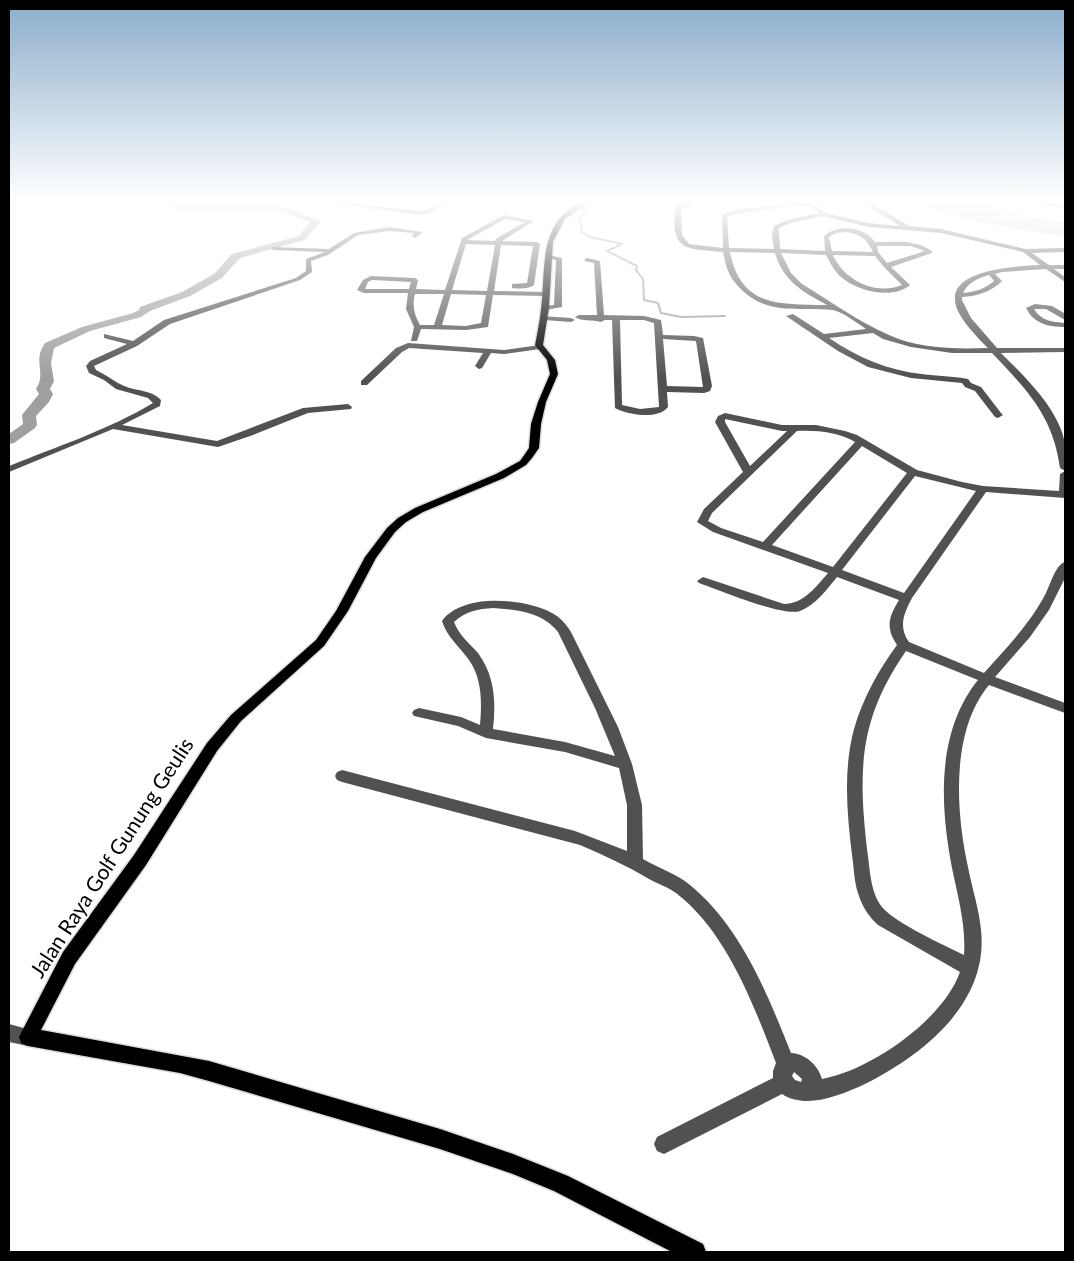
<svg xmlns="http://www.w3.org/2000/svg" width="1074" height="1261" font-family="Lato,sans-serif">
	<rect width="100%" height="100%" fill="#fff"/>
	<path fill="#d8d8d8" d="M916,202H976L1022,215L1065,222V237L968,220Z"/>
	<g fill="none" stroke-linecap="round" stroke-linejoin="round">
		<path stroke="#9f9f9f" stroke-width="2" d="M598,202L579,208L586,213L578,218L582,227L581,231L590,237L622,244L607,251L637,266L636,270L643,279L644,300L658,303L661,313L681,317L725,316"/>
		<path fill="#9f9f9f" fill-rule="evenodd" d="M175,202H184L183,204L273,203L321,221L305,240L240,258L222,278L190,296L150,311L141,317L90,331L54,348L51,363L54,381L50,389L53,394L49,402L36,416L37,425L35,428L14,443L9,444V434L23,424L22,415L39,394L36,389C47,373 32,362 45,343L82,327L133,313L139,310L140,307L182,292L214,274L232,254L299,236L310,222L272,209H171L170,207Z"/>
		<defs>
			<path id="major" d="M582,202H589L565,219L553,242L549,308L543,345L555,360L558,374L546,402L541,424L539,448L532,458L526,465L504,478L423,512L406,522L395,532L376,558L348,611L324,646L241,721L217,751L146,865L75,964L41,1030L209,1061L440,1129L513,1154L568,1176L703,1244L706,1252H672L554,1191L513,1174L440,1149L209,1081L180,1073L28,1046L21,1043L19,1037L63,952L134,855L207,743L231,715L316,640L336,611L365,557L387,528L398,518L415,508L496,474L520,461L525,454L529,448L531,424L538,402L550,374L547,360L535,345C538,330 541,314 542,299C545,261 541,220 582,202Z"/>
		</defs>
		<use href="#major" stroke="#dbdbdb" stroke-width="3"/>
		<path fill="#515151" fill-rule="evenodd" d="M322,202H338L420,211C431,210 440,201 452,202L430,213L420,215Z
			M689,202H698L681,209L682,235L689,244L723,248L722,215L734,210L801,202L816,205L825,213L869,223L900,226L862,202H869L909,226L941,229L1025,249L1065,248V252L1032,253L1049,265H1065V269H1054L1065,277V282L1046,269L1002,272L995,274L1002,281C991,292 977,296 962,297V300L971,318L997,348H1065V352L1001,353C1024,376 1060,410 1065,444C1066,452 1065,462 1065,471L1060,468C1053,416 1027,390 992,353H952L911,347L883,339L873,333L829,338C859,358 887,370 922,374C937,376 953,376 968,379L971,383L981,387L1001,413L1003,415L998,418L995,417L975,391L965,387L962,383L911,378L868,367L838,351L786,316L793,314L824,334L866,329C857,323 843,312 833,310C799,306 772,316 744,292C729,278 727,271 723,252C686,248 671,253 675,208L680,204ZM798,205L812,207L819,213L787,220L774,226L772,235L774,249L729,248L727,217L735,214ZM822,216L869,227L941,233L1023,252L1040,265C1018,266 952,269 955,300C955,315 978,338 988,348C955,349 919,349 889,335C859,322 830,301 802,284L791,273L781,253L826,255C831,265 836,274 845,280C861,292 894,299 910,285L891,267L932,253V251C915,239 895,242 875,242C865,227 838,223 824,236L825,251L780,249L779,228L791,223ZM846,232C861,234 867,239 873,252L832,251L829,237L836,233ZM877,246H910L925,251L887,263L878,252ZM730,252L775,253C783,281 803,292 827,305C780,304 741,308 730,252ZM833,255L875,256L884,267L902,285C875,296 844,280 833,255ZM989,275L994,281C985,289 975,292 963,293C968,282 979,278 989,275Z
			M1036,202L1065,204V208L1039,204Z
			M504,215L534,221L502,241L537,242L540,244L534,285C529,289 518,289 512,288V284L527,283L533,246L501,245L494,291L546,292L550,294L546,296L493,295L488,327L466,330L421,329L417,341H411L414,327L406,309L408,293H364L357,290L363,280L371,276L415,278L418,280L416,289L445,290L462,238ZM505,219L525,222L497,238L495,241L467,240ZM466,244L495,245L487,291L452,290ZM372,280L411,282L409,289H365L368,282ZM415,294H444L434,325H420C414,314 412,306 415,294ZM451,294L486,295L481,323L466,326L442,325Z
			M389,227L423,232L415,238L412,236L414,233L389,231L358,235L328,255L311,261L312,272L300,280L170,324L137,346L94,366L96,370C105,374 115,382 124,386C136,391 152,390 161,400L160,406L122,425L217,441L303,408L348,404L352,407L351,409L308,413L253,435L218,447L113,429L9,472V466C56,447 110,429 153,403L148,398L116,389L104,380L89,373L86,366L90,361L127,344L104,338V334L133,341L164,320L296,278L306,271V259L325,252L274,250L272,249V247L329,249L354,233Z
			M548,255L562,258V307L545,310H542V306L554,305L556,260L546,258V256Z
			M587,258L600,261L604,315L644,316L661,320L663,335L694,336L703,338L712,386L710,391L704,393L667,392L668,407C658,420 628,415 615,408L612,320H605L601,322C593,319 582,322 575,317L579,315H597L594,263L585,261V259ZM620,320H644L654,323L659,407L640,409L622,405ZM663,339L696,341L703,387L667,386Z
			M1035,304L1052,306L1064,313L1065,320L1046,309H1034C1041,321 1053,322 1065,323V327C1049,327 1034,324 1026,308Z
			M541,316L571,318L575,320L571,322L544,320L540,318Z
			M408,343L504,350L540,345L544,347L540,349L504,354L491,353L482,368L479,369L475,366L483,353L409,348L402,352L367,385H361V381L396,348Z
			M725,413L782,425H816L845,431L857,435L917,470L962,482L983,486L1059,491L1060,474L1065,471V498L986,492L912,598C904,613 898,627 909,642L984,673C1007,647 1030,624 1046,593C1050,585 1056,564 1065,562V578L1049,610L1030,637L995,677L1065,703V713L989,685C970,708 963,736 960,765C957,800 961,834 968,867C972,888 979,909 981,930C989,1003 923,1055 865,1084C841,1095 806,1110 782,1094L664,1154L657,1151L654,1144L657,1137L773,1078V1071L776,1063C754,1006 727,932 676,893C668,887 658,884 649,879C627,866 604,855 580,845L342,782L337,780L335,776L337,772L342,770L575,831L627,851V805L619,768L565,752L486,738L458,726L414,716L412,713L414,710L419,708L461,717L480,725C482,703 482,678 469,660C459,646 447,637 442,621C462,593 524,598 552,613C560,617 566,624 571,632L618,727L632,764L642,805L643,859C658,868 677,874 690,885C741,927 767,993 791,1053C806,1054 818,1065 822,1079C871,1070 943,1020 960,972L878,925C868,916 862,906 858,893C854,881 854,868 852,855C847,814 843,770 854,729C863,698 878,671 897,645C885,627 889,617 899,600L837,577C827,589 816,605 800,611C783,617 719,590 699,583L697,581L703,577L784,604C803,604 816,587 828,573L713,532L697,522L704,509L743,472L715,422L718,416ZM725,419L782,431H787L750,466L725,422ZM797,431C816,430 839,432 855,442L763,542L721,528L708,521L712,513ZM862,446L907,473L833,567L772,545ZM915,476L976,491L904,593L842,570ZM493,608C518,610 542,612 558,632L595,708L615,756L565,742L493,729C496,702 495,676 478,653C469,643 459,635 454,622C466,611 478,609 493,608ZM906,651L978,680C936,732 940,806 952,868C958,897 966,925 964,955C944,945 895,923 882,907C870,892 870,868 867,849C858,769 859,719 906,651ZM794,1072L802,1079L801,1082L795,1080L792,1076Z
			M9,1024L35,1031L37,1037L35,1043L28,1046L9,1042Z"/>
		<use href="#major" fill="#000" fill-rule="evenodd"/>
	</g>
	<linearGradient id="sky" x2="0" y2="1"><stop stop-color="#8baccb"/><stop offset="0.53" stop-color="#fff"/><stop offset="1" stop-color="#fff" stop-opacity="0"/></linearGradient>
	<rect width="1074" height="378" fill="url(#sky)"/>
	<g text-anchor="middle" stroke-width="4" stroke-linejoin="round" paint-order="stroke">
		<g font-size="21" fill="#000" stroke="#fff">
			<text transform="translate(112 858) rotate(-57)" y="7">Jalan Raya Golf Gunung Geulis</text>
		</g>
	</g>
	<rect width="1074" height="1261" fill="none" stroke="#000000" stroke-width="20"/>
</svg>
